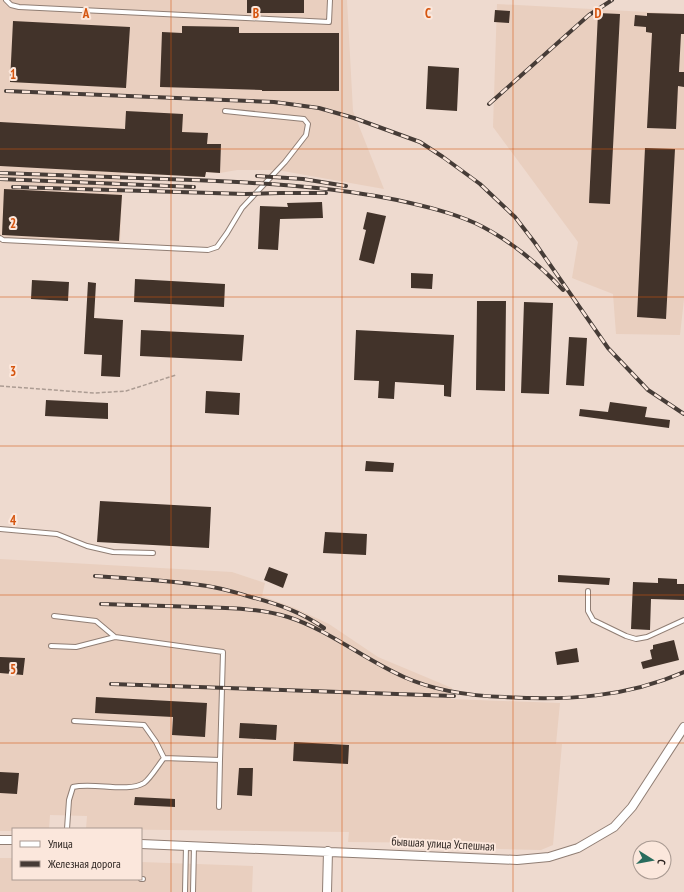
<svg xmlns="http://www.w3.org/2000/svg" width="684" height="892" font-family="'PT Sans Narrow',sans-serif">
	<rect width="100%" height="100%" fill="#eedacf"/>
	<path fill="#e9cfbf" d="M0,0H347L353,111L384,189L277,170H237L220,173L206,172L205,177L121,173L122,195L120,245L0,238Z
		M497,4L684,14V299L680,335L616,334L613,294L572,278L578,242L493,127Z
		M0,559L232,572L265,583L262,596L295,608L329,624L378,657L452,688L451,699L560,703L556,744H562L553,845L541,850L499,849L458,843L348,842L349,832L86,829L87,816L50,815L49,829H13V831H0Z
		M0,858H13V879H141V862L253,866L252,892H0Z"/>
	<path fill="#42332a" d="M247,0H304V13H247Z
		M495,10L510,11L509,23L494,22Z
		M598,13L620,14L610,204L589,203Z
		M647,13L684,14V34H681L679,72H684V87L678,86L676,129L647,128L652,33L646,32V27L634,26L635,15L647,16Z
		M13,21L130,27L126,88L10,82Z
		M182,26L239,27V33H339V91H262V90L160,87L162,32L182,33Z
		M428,66L459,68L457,111L426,109Z
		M126,111L183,114L182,132L208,133L207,144H221L220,173L206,172L205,177L0,166V122L125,129Z
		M645,148L675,149L666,319L637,317Z
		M4,189L122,195L119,241L2,235Z
		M322,202L323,218L280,219L278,250L258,249L260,206L288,207L287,203Z
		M367,212L386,216L374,264L359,260L366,230L363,229Z
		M411,273L433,274L432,289L411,288Z
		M135,279L225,284L224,307L134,302Z
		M32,280L69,282L68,301L31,299Z
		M88,282L96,283L94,318L123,320L120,377L101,376L102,355L84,354Z
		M477,301H506L505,391L476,390Z
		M524,302L553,303L549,394L521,393Z
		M141,330L244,335L242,361L140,356Z
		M356,330L454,335L451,397L444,396V385L395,382L394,399L378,398L379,381L354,380Z
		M569,337L587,338L584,386L566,385Z
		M206,391L240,393L239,415L205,413Z
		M46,400L108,403V419L45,416Z
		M610,402L647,407L645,417L670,420L669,428L579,416L580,409L608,412Z
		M366,461L394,463L393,472L365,471Z
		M100,501L211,507L209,548L97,542Z
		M325,532L367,534L366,555L323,553Z
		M269,567L288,574L283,588L264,580Z
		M558,575L610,578L609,585L558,582Z
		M658,578L677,579V584H684V600L651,599L650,630L631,629L633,582L658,583Z
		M674,640L679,660L643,669L641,662L652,659L650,650L653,649V645Z
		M577,648L579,662L557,665L555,652Z
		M0,657L25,658L23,675L0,673Z
		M96,697L207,703L205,737L172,735L173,717L95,713Z
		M240,723L277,725L276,740L239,738Z
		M294,742L349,745L348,764L293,761Z
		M239,768H253L252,796L237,795Z
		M0,772L19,773L17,794L0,793Z
		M135,797L175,799V807L134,805Z"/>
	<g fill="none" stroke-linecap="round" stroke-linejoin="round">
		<defs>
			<path id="lane" d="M6,0L11,5L19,7L329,22L330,0
				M0,238L3,240L208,250L217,247L227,233L242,208L285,162L306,135L308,124L304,119L225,111
				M0,529L57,534L87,546L113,552L153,553
				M588,591V611L593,620L626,636L636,639L647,637L684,620
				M54,616L96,621L115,637L223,652L220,760
				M51,646L76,647L115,637
				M74,721L144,725L156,742L164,758
				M67,829L69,800L73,787C93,782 128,793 144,783C150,779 159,764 164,758L220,760L219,807
				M141,879H143
				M185,892L186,846
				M193,892L194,846"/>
			<path id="street" d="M0,840H13
				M141,844L517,860L549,857L578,848L614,827L632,807L684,727
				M327,892L328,851"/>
		</defs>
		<use href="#lane" stroke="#907e74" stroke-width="6"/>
		<use href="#street" stroke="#907e74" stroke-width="10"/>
		<path stroke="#ac9c93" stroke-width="1.5" stroke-dasharray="4 2" stroke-linecap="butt" d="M0,386L94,393L126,391L176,375"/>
		<use href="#lane" stroke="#fff" stroke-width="4"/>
		<use href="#street" stroke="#fff" stroke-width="8"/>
		<defs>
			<path id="rail" d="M6,91L274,102L319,108L354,118L420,142L443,157L480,184L515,217L535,243L608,348L648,390L684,414
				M489,104L589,15L612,0
				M0,173C64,175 129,178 193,180C261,183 330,186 397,200C424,206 450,212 475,223C507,238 539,264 563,290
				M257,176L303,179L346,186
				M0,179L194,187
				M13,187L245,194L280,193H326
				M95,576C132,579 170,580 207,586C222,588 237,593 251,597C278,604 301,612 324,628
				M101,604C133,605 166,606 198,607C228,608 259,608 288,617C329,630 365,660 404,677C435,691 472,696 505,697C566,701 627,697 684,672
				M111,684L454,696"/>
		</defs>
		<use href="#rail" stroke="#463c37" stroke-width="4"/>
		<use href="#rail" stroke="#fbe7dc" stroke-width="2.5" stroke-dasharray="8" stroke-linecap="butt"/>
	</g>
	<path fill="none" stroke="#d5540e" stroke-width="1" stroke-opacity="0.55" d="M171,0V892M342,0V892M513,0V892M0,149H684M0,297H684M0,446H684M0,595H684M0,743H684"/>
	<g text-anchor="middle" stroke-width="4" stroke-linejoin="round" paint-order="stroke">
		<g font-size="12" fill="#2e2622" stroke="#fbe7dc">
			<text transform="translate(443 844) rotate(3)" y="4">бывшая улица Успешная</text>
		</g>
	</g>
	<g font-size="13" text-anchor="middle" font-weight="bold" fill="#d5540e" stroke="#fbe7dc" stroke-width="4" stroke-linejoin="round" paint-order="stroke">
		<text x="86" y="18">A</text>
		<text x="256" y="18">B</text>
		<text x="428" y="18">C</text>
		<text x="598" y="18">D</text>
		<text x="13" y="79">1</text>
		<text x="13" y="228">2</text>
		<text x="13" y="376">3</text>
		<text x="13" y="525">4</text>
		<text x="13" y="674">5</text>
	</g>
	<rect x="12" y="828" width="130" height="52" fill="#fbe7dc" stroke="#a99a92"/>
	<rect x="20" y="841" width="20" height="6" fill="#ffffff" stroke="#a99a92"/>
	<text x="48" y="848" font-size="12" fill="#2e2622">Улица</text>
	<rect x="20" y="861" width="20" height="6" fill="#463c37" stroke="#a99a92"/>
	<text x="48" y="868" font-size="12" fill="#2e2622">Железная дорога</text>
	<g transform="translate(652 860) rotate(101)"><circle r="19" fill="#fbe7dc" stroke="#a99a92"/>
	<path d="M0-3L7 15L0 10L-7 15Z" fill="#296c5d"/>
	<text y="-6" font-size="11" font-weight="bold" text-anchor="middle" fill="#2e2622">С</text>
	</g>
</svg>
